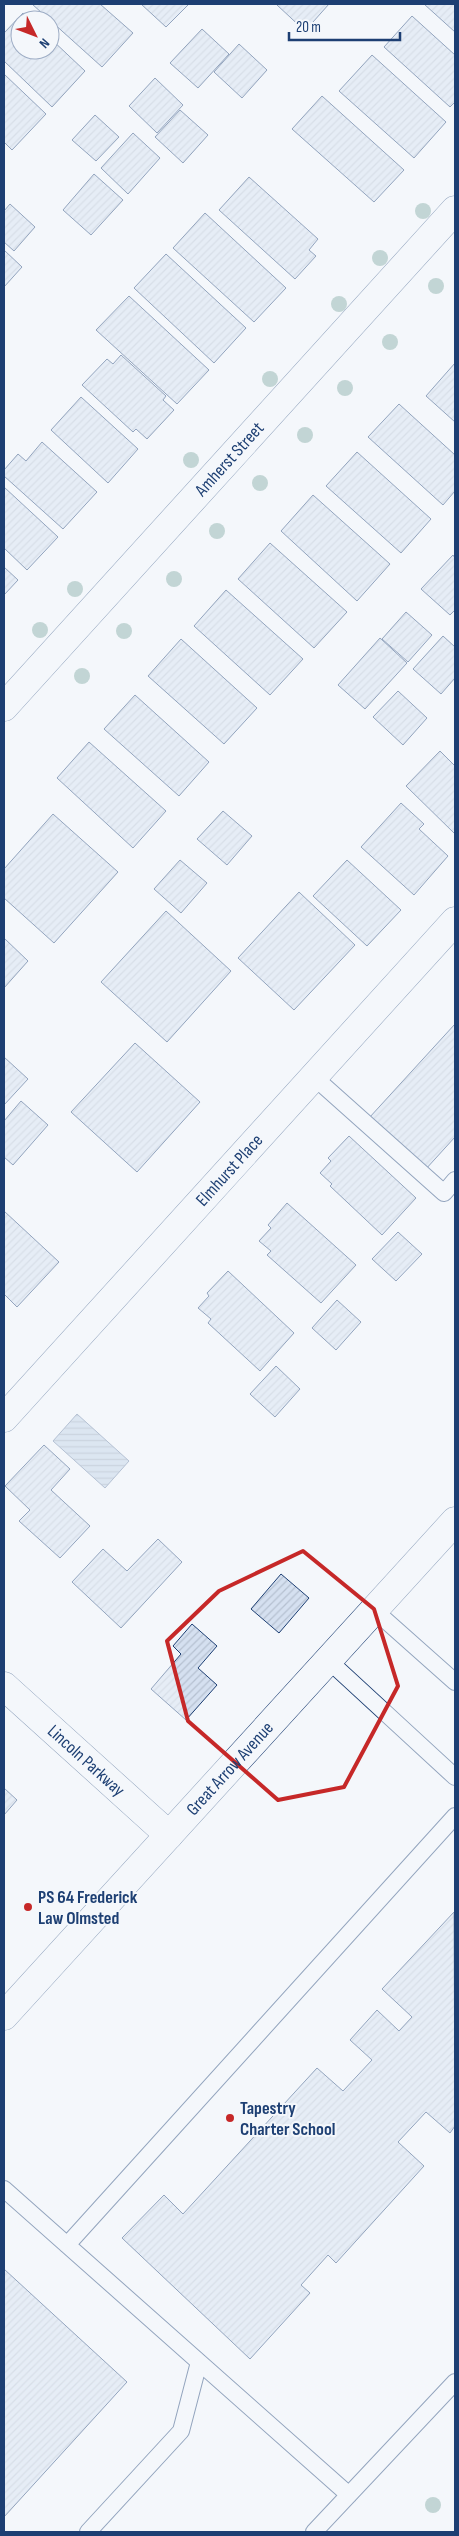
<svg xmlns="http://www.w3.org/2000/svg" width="459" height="2536" font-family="'Sofia Sans Condensed',sans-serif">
	<defs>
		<pattern id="water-rules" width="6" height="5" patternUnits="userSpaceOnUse" patternTransform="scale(1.25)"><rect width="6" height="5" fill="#bed0e5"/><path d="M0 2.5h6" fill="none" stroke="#9aaabe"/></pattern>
		<pattern id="building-hatch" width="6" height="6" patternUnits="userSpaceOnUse" patternTransform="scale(1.25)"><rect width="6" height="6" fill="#d5e0f0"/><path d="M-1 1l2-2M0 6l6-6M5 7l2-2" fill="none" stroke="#b6c1d1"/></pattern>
	</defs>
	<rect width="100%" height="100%" fill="#f4f7fb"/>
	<path fill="url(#water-rules)" stroke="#687fa3" d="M77,1414L129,1461L105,1488L53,1441Z"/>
	<path fill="url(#building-hatch)" stroke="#1d3f73" d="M32,4H100L133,33L102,67Z
		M141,4H189L166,27Z
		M278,4H329L305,31L277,5Z
		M424,4H455V32Z
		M23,13L31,20H20V50H50V38L85,71L52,107L4,61V33Z
		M412,16L455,55V102L450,107L384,47Z
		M202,29L229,54L198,88L170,63Z
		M239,44L267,70L242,98L214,72Z
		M372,55L446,122L414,158L339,91Z
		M4,74L46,114L12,150L4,142Z
		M155,78L183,105L157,133L129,106Z
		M322,96L404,170L374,202L292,129Z
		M180,110L208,135L183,163L155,137Z
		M95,115L119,137L96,161L72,140Z
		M133,133L160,158L128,194L101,168Z
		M94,174L123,200L91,235L63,210Z
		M249,177L318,239L309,250L316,256L295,279L219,210Z
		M10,204L35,227L14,251L4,242V211Z
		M205,213L286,288L254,322L173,248Z
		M4,250L22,267L4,287Z
		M166,254L246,328L214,363L134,288Z
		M129,296L209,370L177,404L96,330Z
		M121,355L166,396L163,400L174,410L147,439L136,429L133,432L82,385L107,359L113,364Z
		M455,363V422L426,396Z
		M81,397L138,449L108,483L51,430Z
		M399,404L455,455V491L443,505L368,437Z
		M42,442L97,492L63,529L4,476V470L18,454L26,461Z
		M357,452L431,519L401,553L326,486Z
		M4,487L58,537L27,570L4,548Z
		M313,495L390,564L357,601L281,531Z
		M270,543L347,612L314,648L238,579Z
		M453,555L455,558V610L450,615L421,589Z
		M4,567L18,580L4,595Z
		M226,590L303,659L270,695L194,626Z
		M406,612L432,635L408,662L382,639Z
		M443,636L455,647V678L441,694L413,669Z
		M380,638L407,663L365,709L338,685Z
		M181,639L257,708L224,744L148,676Z
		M398,691L427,718L403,745L373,717Z
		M135,695L209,762L179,796L104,729Z
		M89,742L166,811L133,848L57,778Z
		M440,751L455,766V834L406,786Z
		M401,803L424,824L419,829L448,856L414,895L361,847Z
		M223,811L252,836L227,865L197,839Z
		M53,814L118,872L54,943L4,898V869Z
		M180,860L207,883L181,913L154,889Z
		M347,860L401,910L367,946L313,896Z
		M299,892L355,945L294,1010L238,958Z
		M166,911L231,971L167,1042L101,982Z
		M4,938L28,961L4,988Z
		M455,1024V1137L425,1170L369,1118Z
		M135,1043L200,1102L137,1172L71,1112Z
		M4,1057L28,1079L4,1105Z
		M21,1101L48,1125L13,1165L4,1157V1121Z
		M349,1136L416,1198L382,1235L330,1186L332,1184L320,1173L331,1161L328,1158Z
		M287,1203L356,1265L321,1303L267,1255L271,1251L259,1241L271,1228L268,1225Z
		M4,1211L59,1262L17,1307L4,1294Z
		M398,1232L422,1254L396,1281L372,1259Z
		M228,1271L294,1333L260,1371L208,1323L211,1319L198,1308L209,1296L207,1293Z
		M337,1300L361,1322L336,1350L312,1328Z
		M276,1366L300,1389L275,1417L250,1394Z
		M44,1445L70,1469L51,1490L90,1526L60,1558L19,1521L30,1510L5,1486Z
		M158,1539L182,1562L121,1628L72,1582L103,1549L127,1571Z
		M281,1574L309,1598L279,1633L251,1609Z
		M192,1624L217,1646L198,1668L217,1685L186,1720L151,1689L181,1654L173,1646Z
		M4,1788L17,1800L4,1815Z
		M454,1912L455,2126L450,2133L426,2112L398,2142L424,2166L336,2263L328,2255L301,2285L310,2293L250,2359L122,2238L164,2195L183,2214L317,2068L343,2091L372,2060L350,2040L377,2010L399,2031L412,2017L382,1989Z
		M4,2269L127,2382L4,2517Z"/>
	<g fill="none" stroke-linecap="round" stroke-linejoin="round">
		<defs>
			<path id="lane" d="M314,1077L444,1193L455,1180
				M374,1610L455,1682
				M328,1660L455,1777
				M4,2189L349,2495
				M67,2245L455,1816
				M88,2532L181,2431L199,2362
				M314,2532L455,2382"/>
			<g id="street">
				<path id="s1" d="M4,1418L455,921"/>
				<path id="s2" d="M4,1686L169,1835"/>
				<path id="s3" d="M4,2016L455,1521"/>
			</g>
			<g id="secondary">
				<path id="s4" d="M4,707L455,210"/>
			</g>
		</defs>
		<use href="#lane" stroke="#1d3f73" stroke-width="18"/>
		<use href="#street" stroke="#1d3f73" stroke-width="29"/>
		<use href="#secondary" stroke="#1d3f73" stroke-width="29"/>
		<use href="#lane" stroke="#f4f7fb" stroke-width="16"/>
		<use href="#street" stroke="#f4f7fb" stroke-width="28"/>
		<use href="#secondary" stroke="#f4f7fb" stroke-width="28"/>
	</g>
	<g fill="#86aba6">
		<circle cx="423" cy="211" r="8"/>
		<circle cx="380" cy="258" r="8"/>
		<circle cx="436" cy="286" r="8"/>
		<circle cx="339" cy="304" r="8"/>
		<circle cx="390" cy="342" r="8"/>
		<circle cx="270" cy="379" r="8"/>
		<circle cx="345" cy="388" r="8"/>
		<circle cx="305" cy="435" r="8"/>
		<circle cx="191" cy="460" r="8"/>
		<circle cx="260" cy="483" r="8"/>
		<circle cx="217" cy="531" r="8"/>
		<circle cx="174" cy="579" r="8"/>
		<circle cx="75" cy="589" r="8"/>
		<circle cx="40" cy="630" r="8"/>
		<circle cx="124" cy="631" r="8"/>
		<circle cx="82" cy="676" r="8"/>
		<circle cx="433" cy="2505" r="8"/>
	</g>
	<path d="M0 0H459V2536H0ZM303,1551L374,1609L398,1686L344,1787L278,1800L188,1721L167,1641L219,1591Z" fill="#f4f7fb" fill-opacity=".55" fill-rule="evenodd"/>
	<path fill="none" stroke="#c62828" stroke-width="4" stroke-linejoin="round" d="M303,1551L374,1609L398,1686L344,1787L278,1800L188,1721L167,1641L219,1591Z"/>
	<g fill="#c62828" stroke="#f4f7fb" stroke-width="2">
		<circle cx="28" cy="1907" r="5"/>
		<circle cx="230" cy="2118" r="5"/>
	</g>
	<g text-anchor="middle" stroke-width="4" stroke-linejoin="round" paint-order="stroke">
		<g font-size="18" fill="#1d3f73" stroke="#f4f7fb">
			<text dy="6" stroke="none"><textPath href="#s4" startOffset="335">Amherst Street</textPath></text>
			<text dy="6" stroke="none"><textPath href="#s1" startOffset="335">Elmhurst Place</textPath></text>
			<text dy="6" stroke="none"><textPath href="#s2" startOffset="111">Lincoln Parkway</textPath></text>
			<text dy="6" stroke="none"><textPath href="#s3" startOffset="335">Great Arrow Avenue</textPath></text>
		</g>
		<g font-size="18" font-weight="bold" fill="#1d3f73" stroke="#f4f7fb" text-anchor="start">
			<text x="38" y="1903">PS 64 Frederick<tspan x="38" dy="21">Law Olmsted</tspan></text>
			<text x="240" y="2114">Tapestry<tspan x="240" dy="21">Charter School</tspan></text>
		</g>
	</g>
	<rect width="459" height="2536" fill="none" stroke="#1d3f73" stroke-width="10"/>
	<g transform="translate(35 35) rotate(132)"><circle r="24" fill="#f4f7fb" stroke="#9eadc5"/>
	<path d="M0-4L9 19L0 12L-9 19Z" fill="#c62828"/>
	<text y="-8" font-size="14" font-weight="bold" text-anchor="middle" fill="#1d3f73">N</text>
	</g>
	<path d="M289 32v8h111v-8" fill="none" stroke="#1d3f73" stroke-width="2.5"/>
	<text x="296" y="32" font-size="15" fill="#1d3f73" stroke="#f4f7fb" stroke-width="4" paint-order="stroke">20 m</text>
</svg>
